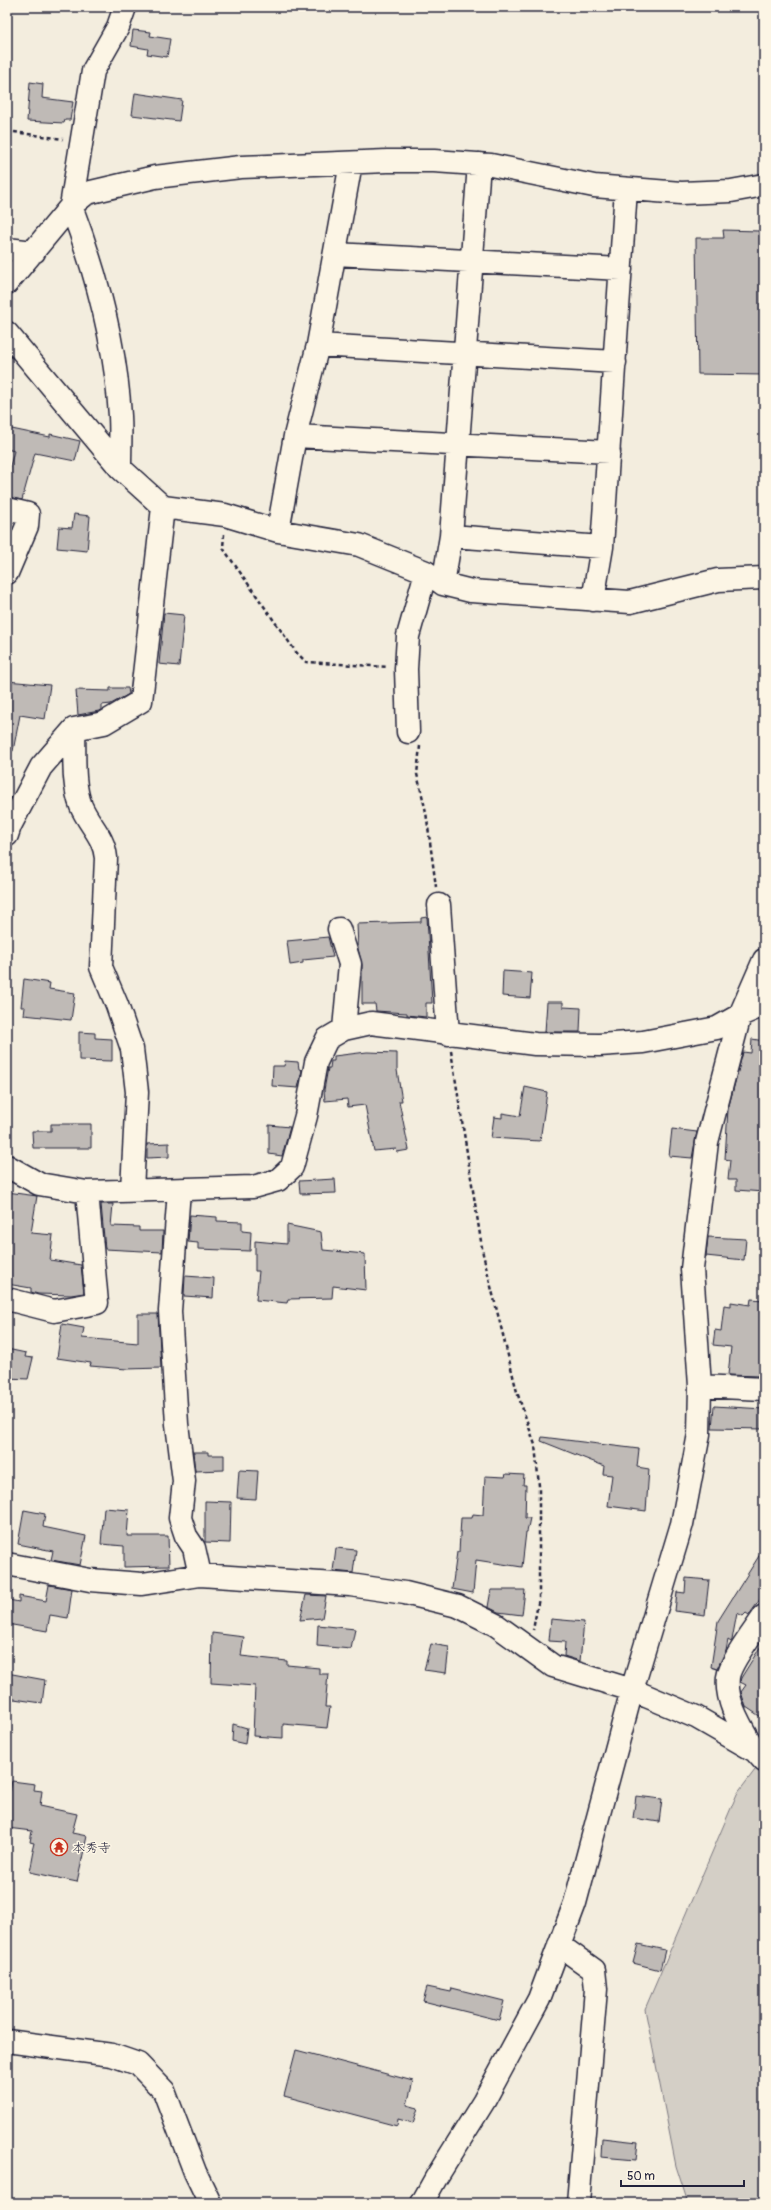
<svg xmlns="http://www.w3.org/2000/svg" width="771" height="2210" font-family="Pangolin,'Klee One',sans-serif">
	<rect width="100%" height="100%" fill="#f3edde"/>
	<filter id="ink" filterUnits="userSpaceOnUse"><feTurbulence type="fractalNoise" baseFrequency=".025" numOctaves="2"/><feDisplacementMap in="SourceGraphic" scale="8" xChannelSelector="R" yChannelSelector="G"/><feConvolveMatrix kernelMatrix="1 2 1 2 8 2 1 2 1" color-interpolation-filters="sRGB"/></filter>
	<g filter="url(#ink)">
		<path fill="#d4cfc6" stroke="#7b7880" d="M764,1758V2203H688L676,2166L645,2009L737,1794Z"/>
		<path fill="#bfbab6" stroke="#22223b" d="M133,30L151,32L150,36L170,39L167,57L147,54L148,49L131,46Z
			M30,82L43,84L42,98L73,102L70,120H65L64,123L27,121Z
			M135,93L182,100L179,121L132,115Z
			M723,230L759,231L762,242L764,241V375L698,374L696,238H724Z
			M7,428L50,437V434L80,441L75,461L35,453L22,500L7,497V477L14,451L7,449Z
			M74,514L90,516L87,551L57,548L59,527L72,528Z
			M164,613L184,615L179,666L159,664Z
			M7,681L50,685L45,719L20,715L13,751H7Z
			M110,688H128L129,694L111,704L102,705V710L99,711L78,715L76,690L110,691Z
			M427,917L432,1003H426V1017L407,1015V1013L376,1011L375,1004H362V965L358,949L357,924L421,922V918Z
			M328,937L333,957L303,960V963L290,965L287,941Z
			M503,971L532,973L530,998L502,996Z
			M24,979L50,983L49,989L75,993L71,1020L24,1015L25,1007H21Z
			M547,1002H563V1007L581,1008L580,1032H545Z
			M79,1032L95,1033V1038L112,1039V1061L79,1060Z
			M752,1039L764,1041V1192L736,1190V1180H728L730,1160L725,1159L728,1109L743,1052L751,1053Z
			M367,1052L397,1053V1070L402,1101H399L409,1150L397,1152L396,1149L374,1151L365,1105L348,1107L347,1099L325,1101L324,1090L328,1068H330L331,1061H334V1056Z
			M285,1061L298,1062L299,1069L302,1070L298,1088L272,1086L273,1066H284Z
			M525,1087L547,1092L540,1141L491,1138L494,1117L502,1118V1113L520,1116Z
			M51,1124H91V1148H33L32,1131H51Z
			M269,1125L290,1127L282,1156L269,1154Z
			M672,1129L697,1132L692,1158L669,1156Z
			M169,1143V1157L147,1158V1144Z
			M335,1179L336,1193L300,1194L299,1181Z
			M7,1192L37,1196L31,1233L53,1235L50,1260L81,1265L84,1293L71,1295L38,1294L31,1292V1288L7,1284Z
			M101,1204H113L111,1226L139,1227V1231H163L162,1252L105,1249Z
			M190,1215L217,1217V1221L242,1222V1231L251,1232L250,1251L198,1249V1243L188,1242Z
			M287,1225L321,1232L323,1250L365,1254L366,1290L333,1286L332,1298L288,1299L287,1303L256,1300L259,1271H255V1241L287,1244Z
			M708,1237L746,1239L744,1260L706,1256Z
			M185,1276L214,1278L213,1298L184,1296Z
			M751,1299L764,1300V1353L761,1376L728,1375L731,1347L713,1345L715,1330L721,1331L724,1305L731,1306V1302L750,1305Z
			M138,1314H158L161,1368L127,1369L90,1366L91,1363L57,1358L62,1324L84,1328L82,1338L138,1343Z
			M7,1349L26,1353L25,1357L33,1358L28,1379L7,1378Z
			M714,1406L764,1409V1429L712,1428Z
			M542,1437L639,1449L637,1467L649,1469L646,1511L608,1506L612,1475L603,1474L604,1466L541,1441Z
			M193,1452H208V1455H224V1470L195,1471Z
			M239,1470L258,1471L256,1499L237,1498Z
			M506,1474L524,1475L523,1485H526L525,1518H530L527,1532H526L522,1567L476,1560L473,1593L452,1589L457,1552H459L461,1518H472L473,1514L483,1515L485,1476L505,1477Z
			M205,1501L231,1502L230,1543L205,1542Z
			M104,1508L129,1510L127,1536H168L169,1566L124,1567V1546L101,1544Z
			M24,1510L45,1514L43,1527L86,1536L80,1565L51,1560L53,1551L18,1544Z
			M336,1548L356,1550L353,1573L333,1571Z
			M764,1548V1594L749,1615L746,1613L743,1616L737,1613L732,1640L731,1642L728,1640L726,1651L717,1669L711,1667L718,1621Z
			M686,1578L709,1580L705,1615L675,1611L677,1592L685,1593Z
			M49,1585L72,1589L68,1618L50,1615L47,1631L7,1624L9,1600L19,1602V1596L46,1601Z
			M491,1590H525L522,1615L498,1612L488,1607Z
			M306,1595L326,1596L322,1618L300,1620Z
			M551,1619L584,1622L580,1661L564,1656L565,1642L549,1641Z
			M318,1625L355,1629L351,1649L317,1646Z
			M212,1633L244,1637L241,1656L287,1661V1665L319,1668V1674H328L325,1707H330L327,1728L283,1724V1738L253,1736L255,1686L211,1683Z
			M764,1641V1719L746,1707L741,1692L746,1685L740,1682L741,1678Z
			M431,1644L449,1647L446,1673L424,1670Z
			M7,1673L45,1680L42,1703L7,1698Z
			M233,1724L247,1728L245,1744L232,1741Z
			M12,1781L35,1784L34,1790L42,1791L40,1806L77,1814L72,1833L87,1836L77,1882L30,1872L34,1851H32L34,1843L30,1842L32,1831L7,1828V1790L10,1791Z
			M636,1796L662,1799L659,1822L633,1818Z
			M638,1944L665,1950L660,1970L633,1963Z
			M427,1987L451,1992L452,1988L504,2001L499,2020L423,2001Z
			M296,2050L413,2081L407,2105L418,2108L413,2123L398,2119L397,2126L284,2096Z
			M602,2138L638,2142L636,2160L601,2157Z"/>
		<g fill="none" stroke-linecap="round" stroke-linejoin="round">
			<defs>
				<path id="minor" d="M7,249L34,252
					M335,254L621,269
					M7,283L71,206L93,71L118,27L125,7
					M7,333L120,468L163,507L225,515L278,531L359,545L426,572L443,584L471,591L630,602L718,580L764,578
					M318,345L615,362
					M295,436L609,452
					M120,468C120,450 121,433 120,416C116,346 96,272 71,206L87,193L155,177L241,167L387,161H434L491,165L594,186L681,193L731,191L764,185
					M7,509L28,514L27,526L7,573
					M278,531L295,436L318,345L351,163
					M451,536L602,547
					M443,584L451,536L479,164
					M593,600L602,547L626,189
					M408,732L406,669L408,636L426,572
					M7,835L10,826L41,767L74,729
					M439,905L448,1034
					M339,929L350,964L344,1029
					M7,1166L39,1184L87,1192L253,1187L278,1180L292,1167L306,1116L316,1062L327,1039L344,1029L371,1023L535,1044L599,1045L643,1042L717,1028L740,1015L764,1005
					M132,1190L137,1092L132,1049L117,1005L101,967L106,858C104,836 89,825 81,806C72,783 75,754 74,729L104,723L141,701L163,507
					M179,1190L170,1311L177,1424L184,1481L180,1518L186,1536L194,1548L200,1575
					M7,1299L54,1311L97,1303L87,1192
					M700,1386L764,1389
					M7,1564L90,1580L142,1584L200,1575L350,1585L405,1593L458,1606L496,1625L553,1666L632,1690L696,1717L755,1751L764,1761
					M755,1751C743,1729 725,1703 728,1677C730,1662 755,1630 764,1616
					M559,1945L594,1970L596,1989L578,2203
					M7,2041L112,2055L138,2064L164,2091L195,2172L210,2203
					M422,2203L436,2178L484,2101L539,1999L575,1903L632,1690L682,1524L699,1434L700,1386L692,1269L707,1142L740,1015L764,960"/>
			</defs>
			<use href="#minor" stroke="#22223b" stroke-width="25"/>
			<path stroke="#22223b" stroke-width="2.5" stroke-dasharray="4 3" stroke-linecap="butt" d="M7,131L63,139
				M224,534L223,548L296,652L306,662L388,667
				M420,746L417,774L426,812L436,887
				M451,1051L483,1254L517,1392L535,1445L539,1486V1598L533,1630"/>
			<use href="#minor" stroke="#fcf5e5" stroke-width="22"/>
		</g>
	</g>
	<defs>
		<symbol id="temple-ring" viewBox="-11 -11 22 22"><circle r="9.5" fill="#fcf5e5" stroke="#c8321e" stroke-width="1.5"/><path d="M0-6L5-2H3V0L6.5 2.5H4V6H1.5V3h-3V6H-4V2.5H-6.5L-3 0V-2H-5Z" fill="#c8321e"/></symbol>
	</defs>
	<g fill-rule="evenodd">
		<use href="#temple-ring" x="49" y="1837" width="20" height="20"/>
	</g>
	<g text-anchor="middle" stroke-width="3" stroke-linejoin="round" paint-order="stroke">
		<g font-size="13" fill="#22223b" stroke="#fcf5e5" text-anchor="start">
			<text x="72" y="1852">本秀寺</text>
		</g>
	</g>
	<rect width="771" height="2210" fill="none" stroke="#fcf5e5" stroke-width="24"/>
	<rect x="12" y="12" width="747" height="2186" fill="none" stroke="#22223b" stroke-width="1.5" filter="url(#ink)"/>
	<path d="M621 2180v6h123v-6" fill="none" stroke="#22223b" stroke-width="2"/>
	<text x="627" y="2180" font-size="12" fill="#22223b" stroke="#fcf5e5" stroke-width="3" paint-order="stroke">50 m</text>
</svg>
